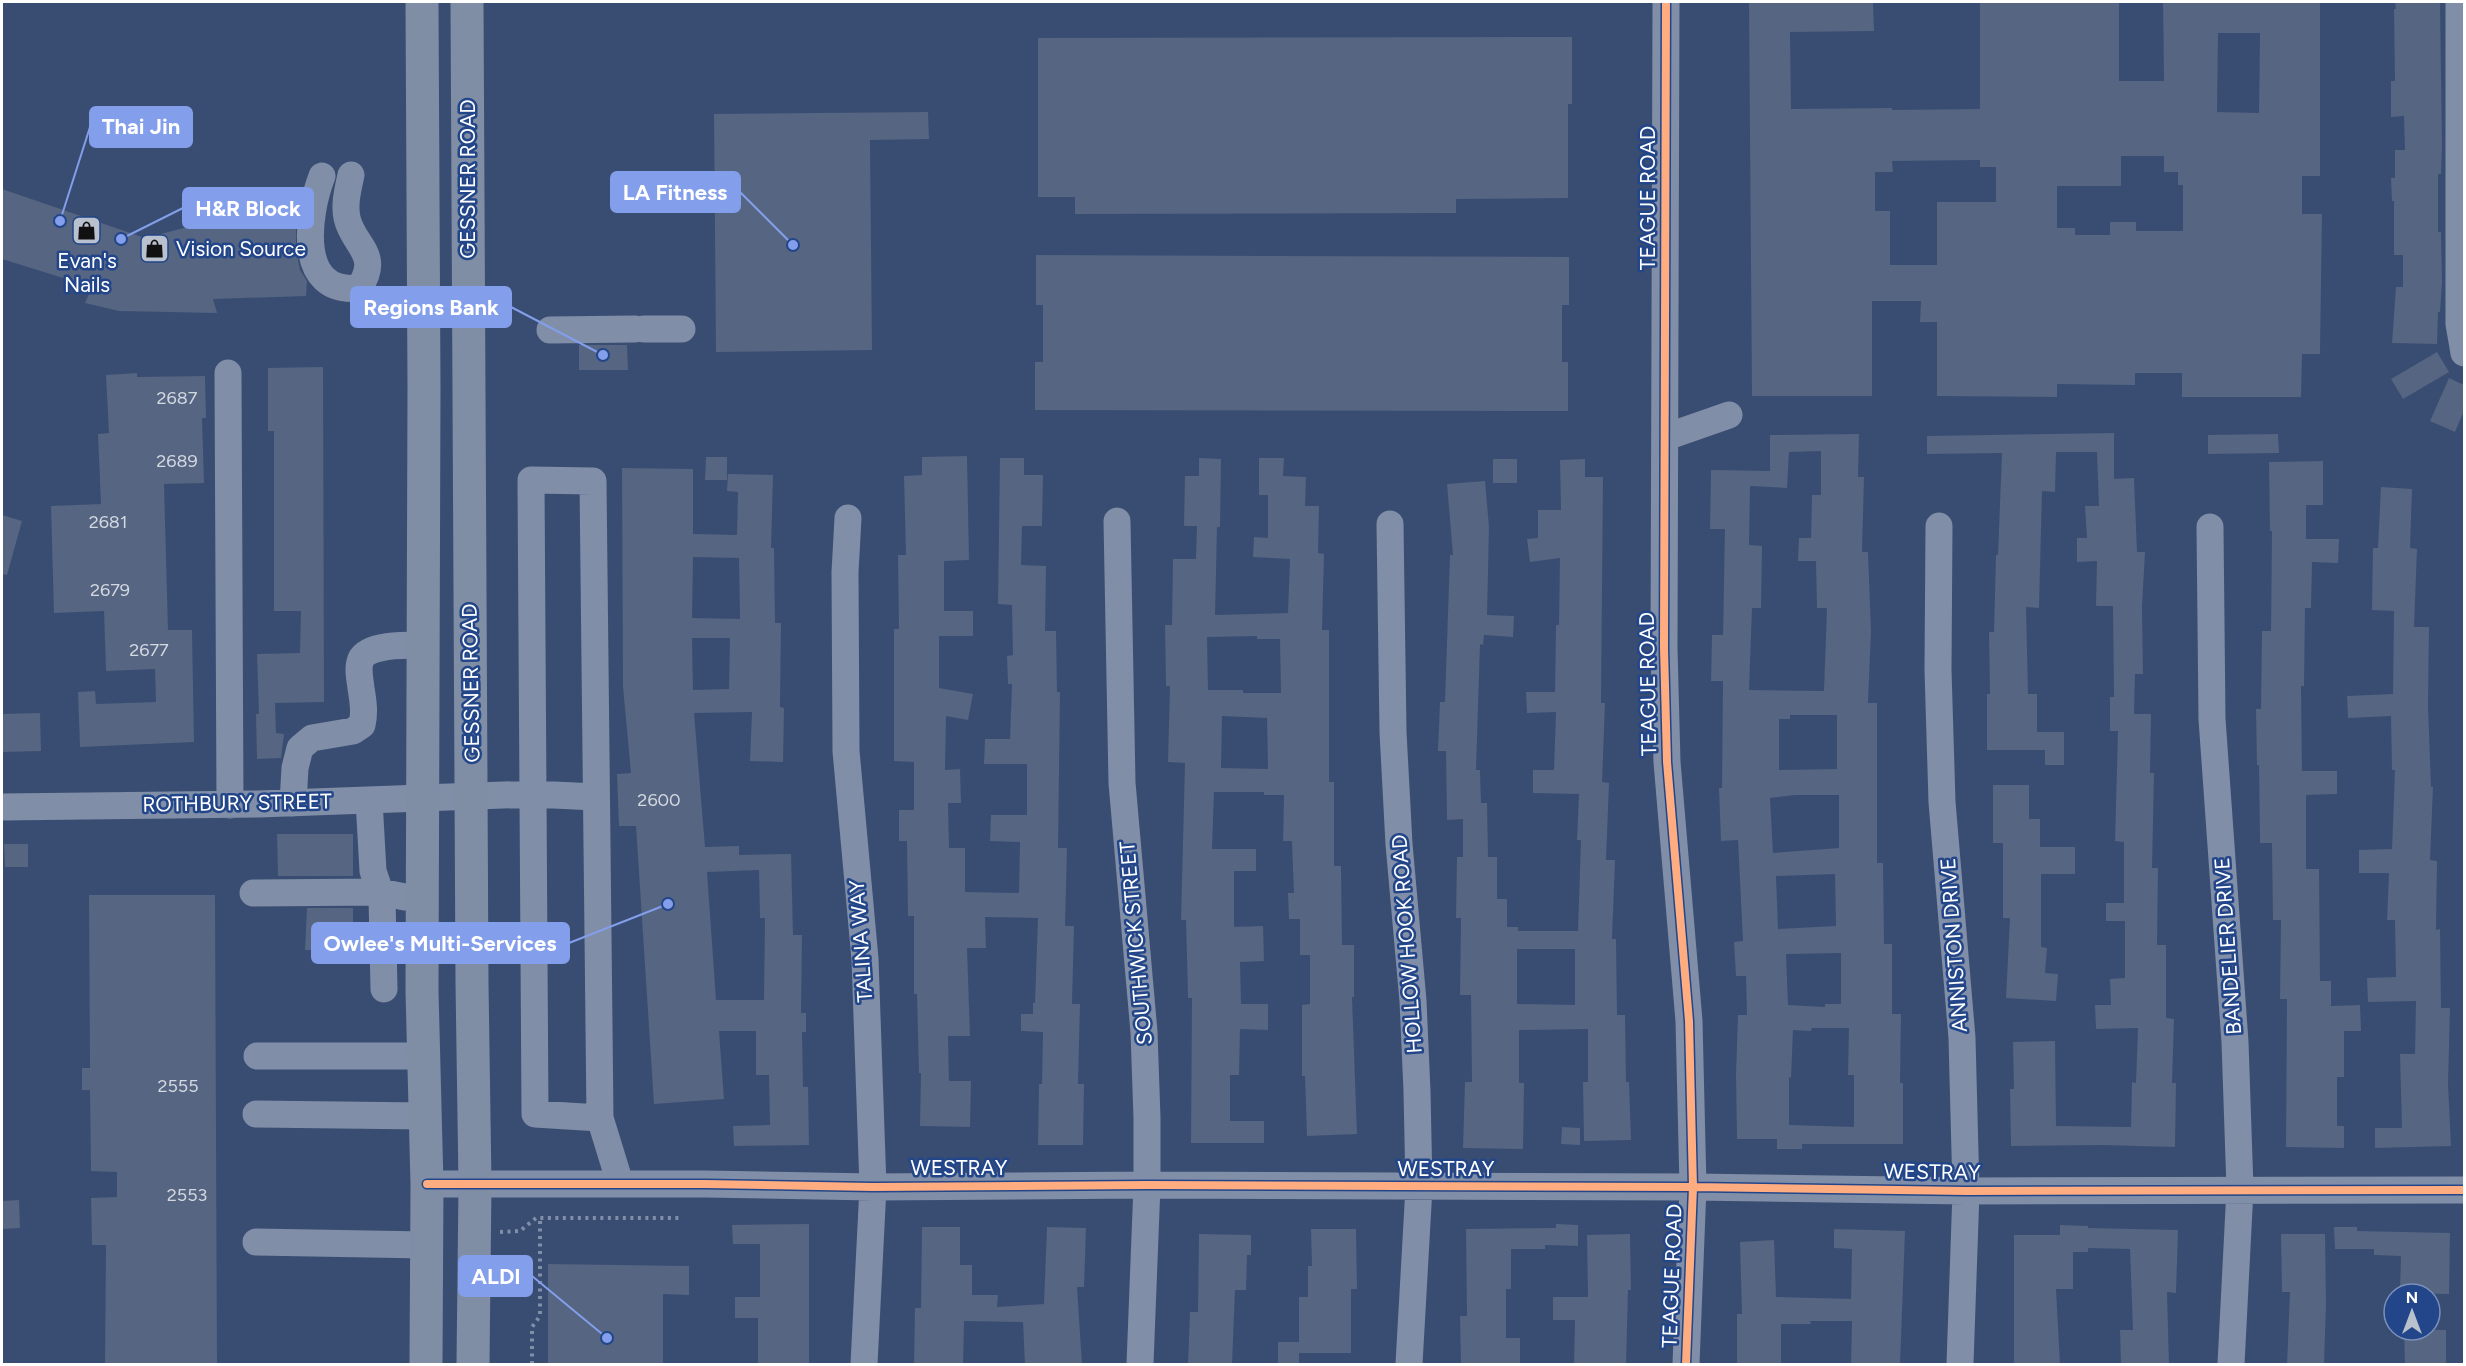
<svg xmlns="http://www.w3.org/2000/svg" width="2466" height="1366" font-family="Figtree,sans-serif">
	<rect width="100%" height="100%" fill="#394d72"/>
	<path fill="#556582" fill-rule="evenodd" d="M1749,2H1873L1874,31L1790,32L1791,109L1892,108V110L1980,109V2H2119V81H2164L2163,2H2320V176H2302V214H2322L2320,354H2302L2301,397H2182V373H2135V385L2057,384V397L1937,396V322H1920L1921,301H1872V396H1752ZM2218,33H2260L2259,113L2217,112ZM2121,156H2164V172H2178V185H2183V231H2136V222H2110V235H2075V228H2057V186H2121ZM1980,160V167H1996V202H1937V265H1890V211H1875V172H1893L1892,161Z
		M2395,2H2440L2442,146L2441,174H2438V232H2441L2442,283L2440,312H2438L2437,344L2392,343L2396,287H2403V255H2394V201H2392L2391,178H2395V150H2405L2404,116L2391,117V81H2395L2394,9H2396Z
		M1572,37V104H1568V198L1456,199V213L1075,214V197H1038V38Z
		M928,112L929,139L870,140L872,350L716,352L714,114Z
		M2,189L145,238L215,220L296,218V250L300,270L307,281L306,296L213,299L217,313L119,311L85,303L92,287L2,259Z
		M1036,255L1569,257V305H1562V362H1568V411L1035,410V362H1043V305H1036Z
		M579,345H627L628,370H579Z
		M2437,352L2449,372L2403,399L2391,379Z
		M323,367L324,702L275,703L276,733L284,734L281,758L257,759L256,714H259L257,654L300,653L301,611H274V431H268V368Z
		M137,373V377L205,376L206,418H202L204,483L164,484L168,630H192L194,742L80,747L78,692L95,691L96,704L156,702L155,669L106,671L104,611L54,613L51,506L101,504L98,434L109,433L106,375Z
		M2449,378L2464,385V411L2455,432L2430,421Z
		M2114,433V479L2134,478L2137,552H2145L2142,607L2143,674H2135L2134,714H2151L2150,773H2154L2152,868H2158L2157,945H2166V1018L2174,1019L2172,1083H2176L2175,1147L2103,1145L2011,1146L2010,1089H2014L2013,1042L2055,1041L2056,1126L2131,1127L2132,1082L2136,1083L2138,1028L2096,1029L2095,1005H2111L2110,979L2125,978V921H2106V903H2124V842L2115,841L2118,731H2110V697H2114L2113,606H2096L2097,561L2077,562V538H2087L2085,506H2099L2097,452H2056L2055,492L2042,491L2039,608L2026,607L2028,694H2037V732H2064V765H2045V750H1987V694H1990L1989,632H1994L1996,555H1998L2002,453L1927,454V436Z
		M1859,434L1858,477H1864L1862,552H1868L1871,631L1868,703H1877V863H1883L1884,944H1892V1014H1901L1900,1083H1903V1144H1802V1149H1777V1139H1737L1736,1075L1738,1015H1747L1746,976H1736L1734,942L1743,941L1738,840L1721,841L1719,788H1722L1723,681H1711L1712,635H1723L1725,529H1710L1711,470L1770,471V435ZM1821,451V495H1812L1811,538H1799L1798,561H1816L1817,608H1827L1824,691L1749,690L1752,608H1761L1762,546L1749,545L1750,486L1787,488L1789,452ZM1790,715H1837V769L1779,770V719H1790ZM1795,795H1839V848L1773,853L1770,798ZM1835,874L1836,926L1778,929L1776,876ZM1841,953V1004H1825V1007L1788,1005L1786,954ZM1812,1028H1849L1848,1075H1854V1127L1789,1125V1077L1791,1078L1793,1030L1811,1031Z
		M2278,434L2279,453L2208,454V435Z
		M967,456L969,560L944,561V611H973V636H939V688L973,694L968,720L946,716L945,770L960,769L961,803H948L949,848H965V892L1019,893L1020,842L990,841L991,815H1027V764H984L985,739H1010L1012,684H1008L1007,656L1013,655L1012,605L998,604L1000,458H1024V475H1043L1042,526H1022L1021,565L1046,566L1045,631H1056L1057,692H1060L1058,848H1067L1065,926H1074L1072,1004H1080L1078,1084H1084L1083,1145H1038L1039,1084H1042L1043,1032L1021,1031V1014H1033V1003H1035L1038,918L985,917L986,948H967L970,1036H948L949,1081H971L970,1127L920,1126L921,1073H919L917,994H914V916H908L907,841H899V810H914V762L894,761V629H899L898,555H906L904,476L922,475V457Z
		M706,457H727V480H705Z
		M1199,458L1221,459L1220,527H1217L1215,615L1288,613L1290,559L1253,557L1254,537L1268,538V495H1259V458H1284L1283,476L1306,477L1305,506H1319L1318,553L1324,554L1322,630H1329V782H1334V866H1341L1342,945H1354V997H1352L1357,1134L1307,1136L1305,1076H1302V1005L1310,1004V955H1300V919H1289L1288,893H1294L1292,841H1283L1284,795H1264V792H1214L1212,849H1256V871H1234V927L1263,926L1264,961L1240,962L1241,1004H1268V1030L1240,1029L1239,1075H1230V1121H1264V1143H1191L1192,998H1188L1186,920H1181L1185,763L1168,762L1170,686H1166L1165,625H1172L1173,559H1196L1197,526H1184L1185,476H1199ZM1257,636V639H1280L1281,693H1243V690H1208L1207,637ZM1222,716L1267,718L1268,769L1221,768Z
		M1493,459H1517V483H1493Z
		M1585,459V477H1603L1601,703H1605L1602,782L1609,783L1606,860H1615L1612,939H1616L1617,1015H1625L1626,1082H1629L1631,1140L1584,1141L1583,1082H1588V1029L1519,1030V1083H1524L1523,1149L1463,1148L1465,1082H1472L1471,995H1460L1461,918H1456L1457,857H1463V819L1447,820L1446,751H1438L1440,702H1445L1450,555H1453L1447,484L1485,481L1489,527L1487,615L1514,616L1513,637L1484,635L1483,645L1480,644L1476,770H1480L1481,803H1487L1488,857H1497V899H1507V927H1518V931H1578L1581,840H1577L1579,794L1533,793V770H1554L1556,712L1527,713L1526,692H1555L1556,625H1559L1560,558L1530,562L1527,539L1538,538V510H1561L1560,460ZM1517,949H1575V1005L1517,1004Z
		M2323,461V505H2306V539H2339L2338,563L2312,562L2311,608H2305L2304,686H2301L2302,771H2337V794L2306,795V869H2319L2320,981H2331V1006L2360,1005L2361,1031H2344V1077H2337V1126H2344V1148L2286,1147L2287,999H2280L2281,920H2273L2272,843H2260L2259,765H2257L2256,709H2261L2262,631H2271L2272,531H2270L2269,462Z
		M622,468L693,469V534L737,535L738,492L727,491L728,474L773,475L771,548H774L775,623H781L780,707L784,708L783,762L750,761L752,712L694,713L705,847L739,846V855L791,854L793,935H802L801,1013H806V1032H802L803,1087H808L809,1145L734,1146L733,1126L770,1125L769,1075H756V1031H719L724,1099L654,1104L636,826H619L617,774L631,773L623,687ZM693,557L739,558L740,619L692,618ZM692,638H730L729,689L693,690ZM759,870L760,918H765L764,1000H716L707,872Z
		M2381,487L2412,489L2410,548L2417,549L2414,627H2429L2428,706L2431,787H2433L2430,860L2437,861L2436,930L2440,929L2441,1008H2450L2448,1084L2451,1146L2375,1148V1128H2402L2400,1054H2415L2416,1001L2368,1002L2367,978L2396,977L2395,920H2387L2389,873H2359V850L2392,849L2395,770H2392L2391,716L2348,718L2347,696L2393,694L2394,611L2372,610L2373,548H2378Z
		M2,515L22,521L7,575L2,574Z
		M40,713L41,751L2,752V714Z
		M1993,785H2029V819H2040V847H2075V874H2041V947L2047,948L2045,973L2058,974L2056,1001L2006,998L2010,918H2003V843H1993Z
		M277,834H353V876H278Z
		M4,844H28V867H5Z
		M89,895H215L217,1365H105L106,1245H92L91,1198L117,1197V1172L91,1171L90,1090H82V1068H90Z
		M307,908H353V951L305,950Z
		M1562,1127L1580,1128V1145L1561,1144Z
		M19,1200L20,1228L2,1229V1201Z
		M809,1224V1365H758V1318H735V1297H760V1244H733L732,1225Z
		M1556,1224L1578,1225V1246L1545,1245V1249H1511V1289H1506V1338H1520V1365H1461L1460,1316H1467L1466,1229L1556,1228Z
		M2060,1225L2088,1226V1228L2178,1230L2176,1293L2167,1292L2169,1365H2121L2120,1330H2133L2130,1249L2088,1248V1252H2073V1289H2056L2060,1365H2014V1235H2060Z
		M922,1227H960V1265H972V1295H998L997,1307L1044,1304L1047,1227L1086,1228L1084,1287H1077L1082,1365H1025L1023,1322L964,1321L963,1365H914L915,1308H921Z
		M2334,1227H2357V1231L2450,1233L2449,1294L2400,1293L2401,1256L2374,1255V1249H2335Z
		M1311,1229H1356L1357,1289H1351V1353H1299V1365H1278V1342H1299V1297H1308V1266H1312Z
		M1834,1229L1905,1231L1900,1365H1851L1852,1321H1810L1811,1324H1781V1365H1737V1314H1742L1740,1242L1774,1240L1776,1297L1851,1299L1852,1249L1834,1248Z
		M1199,1234L1251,1235V1255H1247L1246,1290H1235L1232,1365H1188L1190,1312H1198Z
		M1630,1234L1631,1290H1628L1626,1365H1574L1575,1320H1553V1297H1588L1587,1235Z
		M2281,1234H2325L2326,1304L2324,1365H2287L2290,1292H2282Z
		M548,1264L689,1266V1295L663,1294V1365H548Z
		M2404,1330H2446V1365H2405Z"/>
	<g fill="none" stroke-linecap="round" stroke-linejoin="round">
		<path stroke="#808ea7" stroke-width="4" stroke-dasharray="3 4.5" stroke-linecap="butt" d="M500,1232L520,1231L536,1218H679
			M532,1364V1327L540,1316V1218"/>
		<path stroke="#808ea7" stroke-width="27" d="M1666,2L1664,648L1667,762L1689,1021L1693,1187L1686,1364
			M2459,2V324L2464,353
			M322,176C307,215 296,295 359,288C382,254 353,246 347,218C344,204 348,189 351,175
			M644,329H682
			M550,330L635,329
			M228,373L230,805
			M1666,437L1729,415
			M531,480L593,481L600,1118L535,1114Z
			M848,518L845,572L846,751L865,959L873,1187L864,1364
			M1117,521L1122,783L1144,1032L1147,1118V1185L1140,1364
			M1390,524L1393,732L1399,844L1413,1001L1417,1091L1419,1187L1409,1364
			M1939,526L1938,670L1942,802L1962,1038L1966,1191L1960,1364
			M2210,527L2212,719L2235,1042L2240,1189L2231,1364
			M369,800L373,871L382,898L384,989
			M293,803L295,768L300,748L312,738L353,731L362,725C365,712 363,701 361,688C360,679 357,668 361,659C368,644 409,645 423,645
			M2,807L259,804L533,794L596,797
			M253,893L380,892L405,897H422
			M257,1056H423
			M256,1114L425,1116
			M600,1118L620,1183
			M427,1184H705L873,1187L1147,1185L1693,1187L1966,1191L2464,1190
			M256,1242L426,1245"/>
		<path stroke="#7f8da5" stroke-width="33" d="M422,2L424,388L422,991L427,1184L426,1364
			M467,2L472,983L475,1184L473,1364"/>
		<defs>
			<path id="cycleway" d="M1666,2L1664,648L1667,762L1689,1021L1693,1187L1686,1364
				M427,1184H705L873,1187L1147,1185L1693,1187L1966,1191L2464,1190"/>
		</defs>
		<use href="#cycleway" stroke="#224689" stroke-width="11"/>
		<use href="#cycleway" stroke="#ffac80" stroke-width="8"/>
	</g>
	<defs>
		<symbol id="shop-square" viewBox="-11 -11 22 22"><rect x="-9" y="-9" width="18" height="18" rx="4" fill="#bac1ce" stroke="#224689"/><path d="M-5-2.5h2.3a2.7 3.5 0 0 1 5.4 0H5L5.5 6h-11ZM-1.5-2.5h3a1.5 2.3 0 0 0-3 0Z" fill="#111"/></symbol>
	</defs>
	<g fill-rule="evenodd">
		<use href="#shop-square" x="70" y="214" width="33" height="33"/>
		<use href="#shop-square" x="138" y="232" width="33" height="33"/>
	</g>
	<g text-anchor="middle" stroke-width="5" stroke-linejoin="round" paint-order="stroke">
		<g font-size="18" fill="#d4d8e0">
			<text x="177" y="404">2687</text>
			<text x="177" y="467">2689</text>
			<text x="108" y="528">2681</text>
			<text x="110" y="596">2679</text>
			<text x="149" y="656">2677</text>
			<text x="659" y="806">2600</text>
			<text x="178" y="1092">2555</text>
			<text x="187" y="1201">2553</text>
		</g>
		<g font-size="21" fill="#fff" stroke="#224689">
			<text transform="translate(468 179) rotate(-90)" y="7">GESSNER ROAD</text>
			<text transform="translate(1648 198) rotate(-90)" y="7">TEAGUE ROAD</text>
			<text transform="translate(471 683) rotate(-91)" y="7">GESSNER ROAD</text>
			<text transform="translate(1648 684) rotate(-91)" y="7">TEAGUE ROAD</text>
			<text transform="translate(237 803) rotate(-1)" y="7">ROTHBURY STREET</text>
			<text transform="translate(861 941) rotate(-94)" y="7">TALINA WAY</text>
			<text transform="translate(1136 943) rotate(-95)" y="7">SOUTHWICK STREET</text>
			<text transform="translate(1407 944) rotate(-94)" y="7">HOLLOW HOOK ROAD</text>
			<text transform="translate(1954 945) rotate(-94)" y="7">ANNISTON DRIVE</text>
			<text transform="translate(2228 946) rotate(-94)" y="7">BANDELIER DRIVE</text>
			<text x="959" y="1175">WESTRAY</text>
			<text x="1446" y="1176">WESTRAY</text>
			<text transform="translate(1932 1172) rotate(1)" y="7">WESTRAY</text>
			<text transform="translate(1672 1276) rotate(-88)" y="7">TEAGUE ROAD</text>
		</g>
		<g font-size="21" fill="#fff" stroke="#224689" text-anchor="start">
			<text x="176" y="256">Vision Source</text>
			<text x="87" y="268" text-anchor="middle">Evan's<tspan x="87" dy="24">Nails</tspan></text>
		</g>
	</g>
	<path fill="none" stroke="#839eea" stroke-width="2" d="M60 221L90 127M793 245L740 192M121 239L183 208M603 355L511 307M668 904L569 943M607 1338L532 1276"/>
	<g fill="#839eea" stroke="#224689" stroke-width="2">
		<circle cx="60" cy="221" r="6"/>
		<circle cx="793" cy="245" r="6"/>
		<circle cx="121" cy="239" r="6"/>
		<circle cx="603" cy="355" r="6"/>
		<circle cx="668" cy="904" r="6"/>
		<circle cx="607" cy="1338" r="6"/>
	</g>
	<g fill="#839eea" stroke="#839eea" stroke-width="2">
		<rect x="90" y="107" width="102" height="40" rx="6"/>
		<rect x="611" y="172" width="129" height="40" rx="6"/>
		<rect x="183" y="188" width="130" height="40" rx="6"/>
		<rect x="351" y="287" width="160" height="40" rx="6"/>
		<rect x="312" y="923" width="257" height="40" rx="6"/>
		<rect x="459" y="1256" width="73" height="40" rx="6"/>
	</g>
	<g font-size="22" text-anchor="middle" font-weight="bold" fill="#fff">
		<text x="141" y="134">Thai Jin</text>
		<text x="675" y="200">LA Fitness</text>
		<text x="248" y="216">H&amp;R Block</text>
		<text x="431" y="315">Regions Bank</text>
		<text x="440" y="951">Owlee's Multi-Services</text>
		<text x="496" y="1284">ALDI</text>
	</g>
	<rect width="2466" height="1366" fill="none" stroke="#ffffff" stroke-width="6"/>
	<g transform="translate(2412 1312)"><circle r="28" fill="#224689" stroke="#7a90b8" stroke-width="1.5"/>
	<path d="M0-4.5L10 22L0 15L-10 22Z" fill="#bac1ce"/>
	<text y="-9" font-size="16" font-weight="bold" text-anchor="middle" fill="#ffffff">N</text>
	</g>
</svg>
